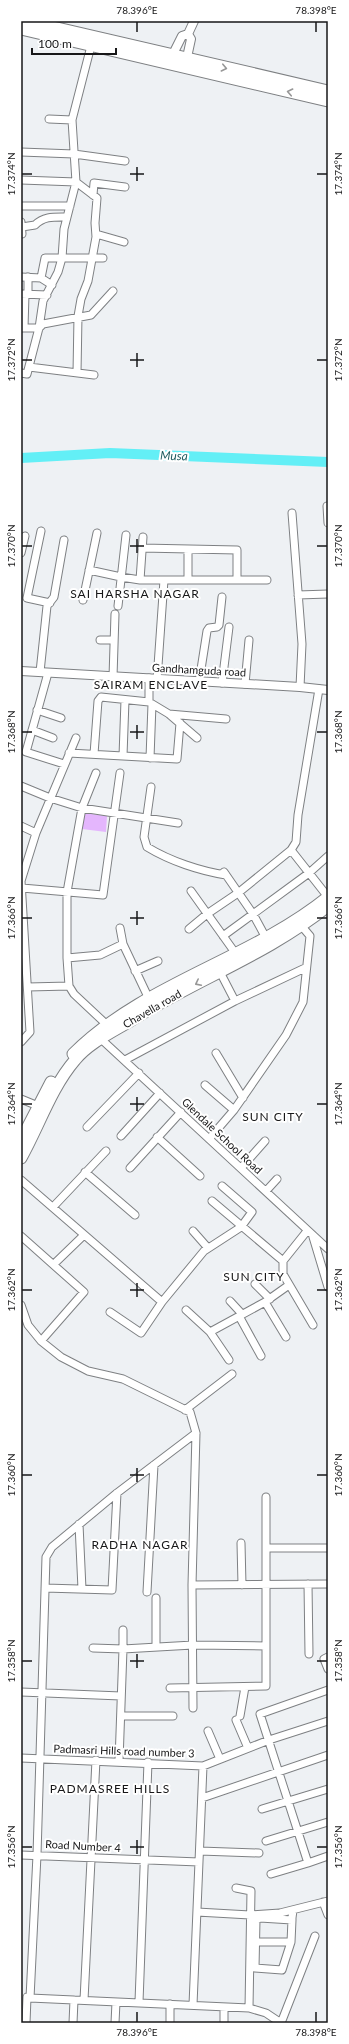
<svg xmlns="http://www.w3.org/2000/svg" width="349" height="2044" font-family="Lato,sans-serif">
	<rect width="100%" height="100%" fill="#eef1f4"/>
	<path fill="#e4b6fd" d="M84,813L107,816L106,832L82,829Z"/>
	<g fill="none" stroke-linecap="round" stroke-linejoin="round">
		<path stroke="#63eff6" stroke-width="10" d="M21,458L110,453L328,462"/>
		<defs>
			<path id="minor" d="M49,119L72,120
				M21,152L74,154L125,161
				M21,180L76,182L97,198L95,223L96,237L88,281L81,299L78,316L77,373
				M93,195L94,183L125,187
				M21,206H70
				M21,222L22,234
				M22,227L35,225C44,216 54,217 67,217
				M96,234L124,242
				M21,277L41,278L52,285
				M41,278L45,258H103
				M21,294L47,295
				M28,294V277
				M21,328H39L43,324L91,315L113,291
				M24,328L25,294
				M29,367L94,375
				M21,373L27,374L39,328L43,301L58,272L62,258L64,229L76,182L72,120L92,42
				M327,506L328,523
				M292,513L302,644L300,687
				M41,531L27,598L50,603
				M142,548L237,550V580
				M188,550V580
				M21,553L25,536
				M89,570L121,577L140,580H267
				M140,580L143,537
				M298,595L328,594
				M83,600L97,533
				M118,606L126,535
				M100,640H114
				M40,672L47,606L54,597L64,540
				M48,673L26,752L64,764
				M113,677L115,614
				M149,678V702
				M157,680L164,580
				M199,682L207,631L209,628L217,627L219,625L222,597
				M222,683L229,627
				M245,684L249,640
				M37,710L61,718
				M169,714L226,719
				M32,730L53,738
				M69,753L177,759L180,723
				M94,754L98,701L101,697L149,702L169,714L197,738
				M123,756L125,700
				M150,758L152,704
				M96,773L82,808L67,892V958L69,986L74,994L106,1024
				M21,786L50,798L82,808L178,823
				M151,787L144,837L147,847C170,861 200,871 226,875
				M21,826L36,833
				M291,850L328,897
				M224,872L253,914L266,938
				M22,888L103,895L120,773
				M191,891L236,954
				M120,928L123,944L149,999
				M189,929L207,914L238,893L291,850L296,842L298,815L319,689
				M223,936L309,873L328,856
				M67,958L100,955L123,944
				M135,971L158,961
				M220,972L235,1001L305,968
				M28,987L69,986
				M101,1039L328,1249
				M21,1042L30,1032L21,881L36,833L76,738
				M216,1053L243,1098
				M125,1060L235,1001
				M205,1085L234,1110
				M21,1099L38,1106
				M87,1127L139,1073
				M121,1136L160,1093
				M157,1137L200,1176
				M209,1139L234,1110L286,1035L303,1002L310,936L299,923
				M130,1168L181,1112
				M241,1168L265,1141
				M85,1172L135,1215
				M21,1180L162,1302
				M266,1191L277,1179
				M212,1201L283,1261V1274L313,1325
				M53,1207L106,1151
				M193,1231L208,1248
				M21,1236L84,1292L41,1341
				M313,1237L328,1287
				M283,1261L307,1231
				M54,1264L84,1235
				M255,1284L270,1299
				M230,1301L242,1314
				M265,1302L286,1337
				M21,1305L28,1325L41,1341L61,1357L88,1371L123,1379L190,1412L196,1433L192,1585L193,1708
				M186,1310L210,1332L229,1360
				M110,1312L141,1333L162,1302L204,1251L241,1227L252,1212L222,1186
				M239,1316L261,1356
				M210,1332L265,1302L289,1285
				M185,1410L232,1374
				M79,1524L82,1589
				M241,1543L242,1585
				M266,1548H328
				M308,1584L309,1654
				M192,1585L328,1584
				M45,1588L112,1590L117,1493
				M147,1592L154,1465
				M156,1646V1598
				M93,1648L123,1649V1630
				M328,1657L324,1659L328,1669
				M170,1688L266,1686V1497
				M328,1690L260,1714L308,1863L328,1856
				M21,1692L121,1696
				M121,1716H173
				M240,1716L245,1687
				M236,1720L248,1748
				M208,1731L220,1759
				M21,1758L203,1766L269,1740L328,1721
				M119,1761L123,1649L193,1645L266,1646
				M202,1798L328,1755
				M262,1809L328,1789
				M266,1841L328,1822
				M200,1851L259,1853
				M21,1855L199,1862
				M271,1874L308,1863
				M236,1888L251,1891L249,2008
				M323,1902L328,1915
				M197,1912L250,1915L280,1913L328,1901
				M292,1920L260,1918L256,1920L255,1968L282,1970L291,1942L292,1920V1918L293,1910
				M252,1942H291
				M30,1998L249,2008L266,2013L281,2023
				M84,2000L96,1760
				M139,2002L148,1762
				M193,2005L203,1766
				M26,2023L27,1997L30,1998L37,1855L46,1557L52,1547L117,1493L196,1433
				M73,2023L74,2000
				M115,2023L116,2002
				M170,2023V2004
				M224,2023V2007
				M281,2023L315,1936"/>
			<path id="tertiary" d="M171,58L182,36L188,34L194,21
				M186,62L191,39L188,34
				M21,671L300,687L328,690"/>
			<path id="primary" d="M27,21L328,91
				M21,29L328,101"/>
			<path id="trunk" d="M73,1054C144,983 250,960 328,897
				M21,1140L51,1082
				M21,1158C39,1126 51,1088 75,1060C88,1044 110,1033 127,1023C192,981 267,955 328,906"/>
		</defs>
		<use href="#minor" stroke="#7e8083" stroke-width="9"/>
		<use href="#tertiary" stroke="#7e8083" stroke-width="10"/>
		<use href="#primary" stroke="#7e8083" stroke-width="13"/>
		<use href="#trunk" stroke="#7e8083" stroke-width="13"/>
		<use href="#minor" stroke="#fff" stroke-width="7"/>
		<use href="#tertiary" stroke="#fff" stroke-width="8"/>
		<use href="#primary" stroke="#fff" stroke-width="11"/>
		<use href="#trunk" stroke="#fff" stroke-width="11"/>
	</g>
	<defs><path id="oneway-chevron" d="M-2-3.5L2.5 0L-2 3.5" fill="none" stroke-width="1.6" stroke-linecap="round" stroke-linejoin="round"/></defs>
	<g stroke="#979797">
		<use href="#oneway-chevron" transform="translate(224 68) rotate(13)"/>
		<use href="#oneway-chevron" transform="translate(290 92) rotate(-168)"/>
		<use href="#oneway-chevron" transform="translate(198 983) rotate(153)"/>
	</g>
	<path fill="none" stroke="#171718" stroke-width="1.5" d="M137,22V32M316,22V32M137,167V181M22,174H32M130,174H144M317,174H327M137,353V367M22,360H32M130,360H144M317,360H327M137,539V553M22,546H32M130,546H144M317,546H327M137,725V739M22,732H32M130,732H144M317,732H327M137,911V925M22,918H32M130,918H144M317,918H327M137,1097V1111M22,1104H32M130,1104H144M317,1104H327M137,1283V1297M22,1290H32M130,1290H144M317,1290H327M137,1468V1482M22,1475H32M130,1475H144M317,1475H327M137,1654V1668M22,1661H32M130,1661H144M317,1661H327M137,1840V1854M22,1847H32M130,1847H144M317,1847H327M137,2012V2022M316,2012V2022"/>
	<g text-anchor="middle" stroke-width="4" stroke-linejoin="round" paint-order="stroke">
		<g font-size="11" fill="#171718" stroke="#fff">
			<text transform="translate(199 670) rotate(3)" y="4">Gandhamguda road</text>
			<text transform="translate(152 1009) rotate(-30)" y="4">Chavella road</text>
			<text transform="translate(222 1136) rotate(43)" y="4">Glendale School Road</text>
			<text transform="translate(124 1751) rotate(2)" y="4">Padmasri Hills road number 3</text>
			<text transform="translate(83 1846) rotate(3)" y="4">Road Number 4</text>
		</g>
		<g font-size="12" font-style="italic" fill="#225d60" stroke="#fff">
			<text transform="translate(174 456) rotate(2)" y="4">Musa</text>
		</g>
		<g font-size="12" letter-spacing="1" fill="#171718" stroke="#fff">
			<text x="135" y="598">SAI HARSHA NAGAR</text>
			<text x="151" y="689">SAIRAM ENCLAVE</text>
			<text x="273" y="1121">SUN CITY</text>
			<text x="254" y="1281">SUN CITY</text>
			<text x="140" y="1549">RADHA NAGAR</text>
			<text x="110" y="1793">PADMASREE HILLS</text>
		</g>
	</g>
	<rect width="349" height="2044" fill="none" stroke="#ffffff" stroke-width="44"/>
	<path d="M32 48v6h84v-6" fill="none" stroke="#171718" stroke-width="2"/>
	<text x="38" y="48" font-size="12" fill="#171718" stroke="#ffffff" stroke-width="3" paint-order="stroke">100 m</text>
	<rect x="22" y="22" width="305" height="2000" fill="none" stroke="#171718" stroke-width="1.5"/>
	<g font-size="10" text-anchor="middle" fill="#171718">
		<text x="137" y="14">78.396°E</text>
		<text x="316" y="14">78.398°E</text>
		<text transform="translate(11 174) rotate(-90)" y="4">17.374°N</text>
		<text transform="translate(338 174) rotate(-90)" y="4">17.374°N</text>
		<text transform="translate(11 360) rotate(-90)" y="4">17.372°N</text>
		<text transform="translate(338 360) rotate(-90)" y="4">17.372°N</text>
		<text transform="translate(11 546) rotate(-90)" y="4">17.370°N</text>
		<text transform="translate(338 546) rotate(-90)" y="4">17.370°N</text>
		<text transform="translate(11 732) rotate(-90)" y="4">17.368°N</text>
		<text transform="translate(338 732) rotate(-90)" y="4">17.368°N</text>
		<text transform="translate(11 918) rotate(-90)" y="4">17.366°N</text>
		<text transform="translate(338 918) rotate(-90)" y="4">17.366°N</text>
		<text transform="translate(11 1104) rotate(-90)" y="4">17.364°N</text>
		<text transform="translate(338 1104) rotate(-90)" y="4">17.364°N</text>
		<text transform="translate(11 1290) rotate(-90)" y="4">17.362°N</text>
		<text transform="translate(338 1290) rotate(-90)" y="4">17.362°N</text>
		<text transform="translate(11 1475) rotate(-90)" y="4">17.360°N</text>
		<text transform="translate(338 1475) rotate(-90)" y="4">17.360°N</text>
		<text transform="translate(11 1661) rotate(-90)" y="4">17.358°N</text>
		<text transform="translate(338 1661) rotate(-90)" y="4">17.358°N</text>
		<text transform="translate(11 1847) rotate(-90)" y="4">17.356°N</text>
		<text transform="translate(338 1847) rotate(-90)" y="4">17.356°N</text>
		<text x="137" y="2036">78.396°E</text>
		<text x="316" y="2036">78.398°E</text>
	</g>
</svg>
